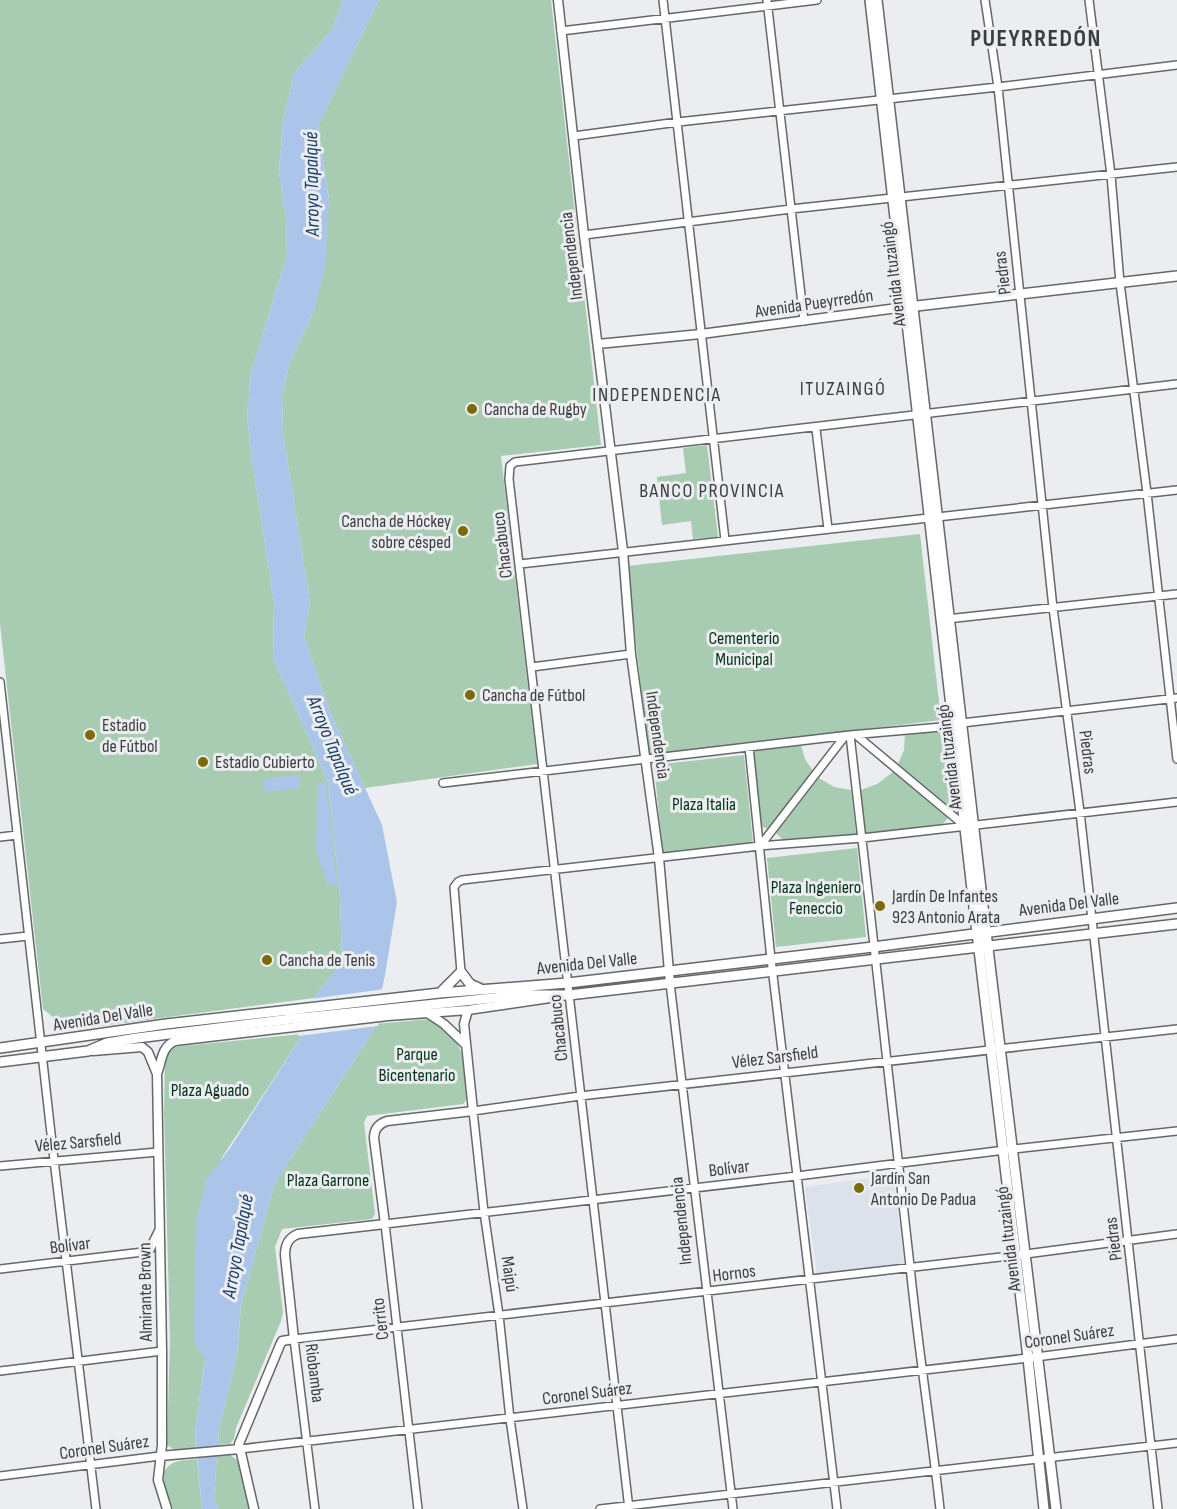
<svg xmlns="http://www.w3.org/2000/svg" width="1177" height="1509" font-family="'Sofia Sans Condensed',sans-serif">
	<rect width="100%" height="100%" fill="#ebedf0"/>
	<path fill="#dce1eb" d="M893,1175L904,1263L817,1275L805,1187Z"/>
	<path fill="#a8ccb1" d="M0,0H343L332,30L294,73L283,122L279,173L286,217L287,255L251,373L247,415L251,454L274,602L273,658L328,782L340,897L342,962L314,998L69,1030L43,1009L0,624Z
		M379,0H551L601,445L501,456L537,764L365,788L329,709L304,636L310,602L283,433L282,395L290,362L314,311L329,200L318,126Z
		M707,445L718,537L693,539L691,521L662,525L657,477L686,473L683,448Z
		M920,534L941,720L649,755L627,566Z
		M949,731L959,804L954,811L898,764L904,750L905,735Z
		M801,745L805,759L813,771L768,829L761,826L753,750Z
		M744,755L753,843L663,853L654,765Z
		M893,772L948,818L942,825L865,833L861,790L877,784Z
		M819,778L834,787L851,790L856,834L784,841L776,833Z
		M857,848L866,937L776,947L767,858Z
		M430,1019C468,1040 462,1059 467,1099L463,1104L367,1116L364,1123L375,1214L372,1219L282,1229L275,1247L283,1312L281,1321L236,1428L234,1439L230,1444L218,1445L219,1430L237,1355L241,1305L275,1183L373,1031L375,1024Z
		M303,1034L221,1159L198,1349L205,1358L195,1433L196,1448L175,1450L167,1445L170,1340L164,1113L165,1052L171,1047Z
		M230,1455L239,1461L242,1467L249,1509H218L214,1497L217,1456Z
		M197,1459L202,1509H173L165,1488L163,1474C170,1459 182,1461 197,1459Z"/>
	<path fill="#abc5ea" d="M343,0H379L318,126L329,200L326,263L314,311L290,362L282,395L283,433L310,602L304,636L329,709L382,825L397,902L385,975L373,1031L275,1183L241,1305L237,1355L219,1430L214,1497L218,1509H202L195,1433L205,1359L198,1349L194,1337L196,1223L206,1180L230,1148L303,1034L310,1003L342,962L340,897L328,782L273,658L274,602L251,454L247,415L251,373L287,255L286,217L279,173L283,122L294,73L332,30Z
		M299,775L300,788L265,792L264,779Z
		M318,783H326L337,884L328,885L316,852Z"/>
	<path fill="#ebedf0" d="M385,989L378,1026L298,1036L310,999Z"/>
	<g fill="none" stroke-linecap="round" stroke-linejoin="round">
		<defs>
			<path id="minor" d="M663,0L725,540
				M767,0L804,321
				M985,0L998,87L1053,608L1080,812L1158,1509
				M1089,0L1111,175L1120,283L1147,493L1177,759
				M561,31L817,0
				M574,136L678,122L998,87L1177,65
				M584,235L791,209L1177,167
				M816,429L828,529
				M520,564L1177,490
				M947,619L1177,594
				M532,667L631,654
				M0,682L54,1160L96,1509
				M850,735C870,912 891,1089 910,1266C918,1347 931,1428 940,1509
				M856,735L965,826
				M749,747L771,959L837,1509
				M443,783L850,735L953,726L962,723L1177,698
				M0,837L17,835
				M760,846L845,736
				M0,939L28,936
				M461,972L454,887L458,882L462,880L760,846L862,838L1177,802
				M670,983L733,1509
				M0,1166L158,1152
				M0,1269L143,1252
				M0,1371L162,1351
				M240,1449L1028,1358L1177,1339
				M0,1476L160,1456
				M315,1509L294,1339L1026,1254L1177,1234
				M418,1509L385,1224L797,1176L1013,1149L1177,1131
				M523,1509L510,1419L499,1315L484,1212L473,1111L580,1096L1177,1029
				M600,1509L1177,1443
				M629,1509L509,479L510,466L515,462C736,437 957,412 1177,384"/>
			<path id="tertiary" d="M558,0L584,235L623,551L631,654L659,858L670,983
				M598,344L701,334L905,307
				M429,1014L444,1024L465,1044
				M93,1051L142,1047L148,1052L157,1074
				M143,1252L150,1249L159,1231
				M160,1456L240,1449
				M167,1509L158,1480L162,1445V1351L157,1074C162,1061 161,1047 175,1041L388,1016L468,1010L550,998
				M254,1509L239,1444L280,1345L282,1341L294,1339L285,1255C285,1245 288,1238 298,1234L385,1224L374,1138C374,1130 378,1124 387,1121L473,1111L464,1024L468,1010"/>
			<path id="secondary" d="M870,0L977,933L1028,1358L1044,1509
				M877,0L986,932L1056,1509
				M908,307L1177,276
				M440,993L461,972L470,984L479,988
				M0,1048L166,1024L440,993L568,983L873,947L1177,908
				M0,1062L88,1051L107,1043L137,1038L291,1019L522,995H569L1177,924"/>
		</defs>
		<use href="#minor" stroke="#656769" stroke-width="10"/>
		<use href="#tertiary" stroke="#656769" stroke-width="11"/>
		<use href="#secondary" stroke="#656769" stroke-width="12"/>
		<use href="#minor" stroke="#fff" stroke-width="7"/>
		<use href="#tertiary" stroke="#fff" stroke-width="8"/>
		<use href="#secondary" stroke="#fff" stroke-width="9"/>
	</g>
	<g fill="#7c6a02" stroke="#ebedf0" stroke-width="2">
		<circle cx="472" cy="409" r="6"/>
		<circle cx="463" cy="531" r="6"/>
		<circle cx="470" cy="695" r="6"/>
		<circle cx="90" cy="735" r="6"/>
		<circle cx="203" cy="762" r="6"/>
		<circle cx="880" cy="906" r="6"/>
		<circle cx="267" cy="960" r="6"/>
		<circle cx="859" cy="1188" r="6"/>
	</g>
	<g text-anchor="middle" stroke-width="6" stroke-linejoin="round" paint-order="stroke">
		<g font-size="18" fill="#3c3d3e" stroke="#ebedf0">
			<text transform="translate(571 256) rotate(-97)" y="6">Independencia</text>
			<text transform="translate(1002 273) rotate(-97)" y="6">Piedras</text>
			<text transform="translate(893 274) rotate(-97)" y="6">Avenida Ituzaingó</text>
			<text transform="translate(814 303) rotate(-8)" y="6">Avenida Pueyrredón</text>
			<text transform="translate(502 545) rotate(-97)" y="6">Chacabuco</text>
			<text transform="translate(658 735) rotate(82)" y="6">Independencia</text>
			<text transform="translate(1088 752) rotate(83)" y="6">Piedras</text>
			<text transform="translate(949 757) rotate(-97)" y="6">Avenida Ituzaingó</text>
			<text transform="translate(1069 904) rotate(-7)" y="6">Avenida Del Valle</text>
			<text transform="translate(587 963) rotate(-6)" y="6">Avenida Del Valle</text>
			<text transform="translate(103 1017) rotate(-9)" y="6">Avenida Del Valle</text>
			<text transform="translate(558 1028) rotate(-96)" y="6">Chacabuco</text>
			<text transform="translate(775 1057) rotate(-7)" y="6">Vélez Sarsfield</text>
			<text transform="translate(78 1142) rotate(-5)" y="6">Vélez Sarsfield</text>
			<text transform="translate(729 1168) rotate(-7)" y="6">Bolívar</text>
			<text transform="translate(681 1221) rotate(-96)" y="6">Independencia</text>
			<text transform="translate(1008 1239) rotate(-97)" y="6">Avenida Ituzaingó</text>
			<text transform="translate(1113 1239) rotate(-97)" y="6">Piedras</text>
			<text transform="translate(70 1245) rotate(-7)" y="6">Bolívar</text>
			<text transform="translate(734 1273) rotate(-7)" y="6">Hornos</text>
			<text transform="translate(510 1274) rotate(82)" y="6">Maipú</text>
			<text transform="translate(145 1292) rotate(-91)" y="6">Almirante Brown</text>
			<text transform="translate(380 1319) rotate(-97)" y="6">Cerrito</text>
			<text transform="translate(1069 1336) rotate(-8)" y="6">Coronel Suárez</text>
			<text transform="translate(315 1373) rotate(83)" y="6">Riobamba</text>
			<text transform="translate(587 1393) rotate(-7)" y="6">Coronel Suárez</text>
			<text transform="translate(104 1447) rotate(-8)" y="6">Coronel Suárez</text>
		</g>
		<g font-size="18" fill="#3c3d3e" stroke="#ebedf0" text-anchor="start">
			<text x="484" y="415">Cancha de Rugby</text>
			<text x="451" y="527" text-anchor="end">Cancha de Hóckey<tspan x="451" dy="21">sobre césped</tspan></text>
			<text x="482" y="701">Cancha de Fútbol</text>
			<text x="102" y="731">Estadio<tspan x="102" dy="21">de Fútbol</tspan></text>
			<text x="215" y="768">Estadio Cubierto</text>
			<text x="892" y="902">Jardín De Infantes<tspan x="892" dy="21">923 Antonio Arata</tspan></text>
			<text x="279" y="966">Cancha de Tenis</text>
			<text x="871" y="1184">Jardín San<tspan x="871" dy="21">Antonio De Padua</tspan></text>
		</g>
		<g font-size="18" fill="#013317" stroke="#ebedf0">
			<text x="744" y="644">Cementerio<tspan x="744" dy="21">Municipal</tspan></text>
			<text x="704" y="810">Plaza Italia</text>
			<text x="816" y="893">Plaza Ingeniero<tspan x="816" dy="21">Feneccio</tspan></text>
			<text x="417" y="1060">Parque<tspan x="417" dy="21">Bicentenario</tspan></text>
			<text x="210" y="1096">Plaza Aguado</text>
			<text x="328" y="1186">Plaza Garrone</text>
		</g>
		<g font-size="20" font-style="italic" fill="#1b3e6b" stroke="#ebedf0">
			<text transform="translate(311 184) rotate(-91)" y="7">Arroyo Tapalqué</text>
			<text transform="translate(333 745) rotate(68)" y="7">Arroyo Tapalqué</text>
			<text transform="translate(237 1246) rotate(-80)" y="7">Arroyo Tapalqué</text>
		</g>
		<g font-size="20" letter-spacing="1.5" fill="#3c3d3e" stroke="#ebedf0">
			<text x="843" y="395">ITUZAINGÓ</text>
			<text x="657" y="401">INDEPENDENCIA</text>
			<text x="712" y="497">BANCO PROVINCIA</text>
		</g>
		<g font-size="24" font-weight="bold" letter-spacing="1.5" fill="#3c3d3e" stroke="#ebedf0">
			<text x="1036" y="46">PUEYRREDÓN</text>
		</g>
	</g>
</svg>
